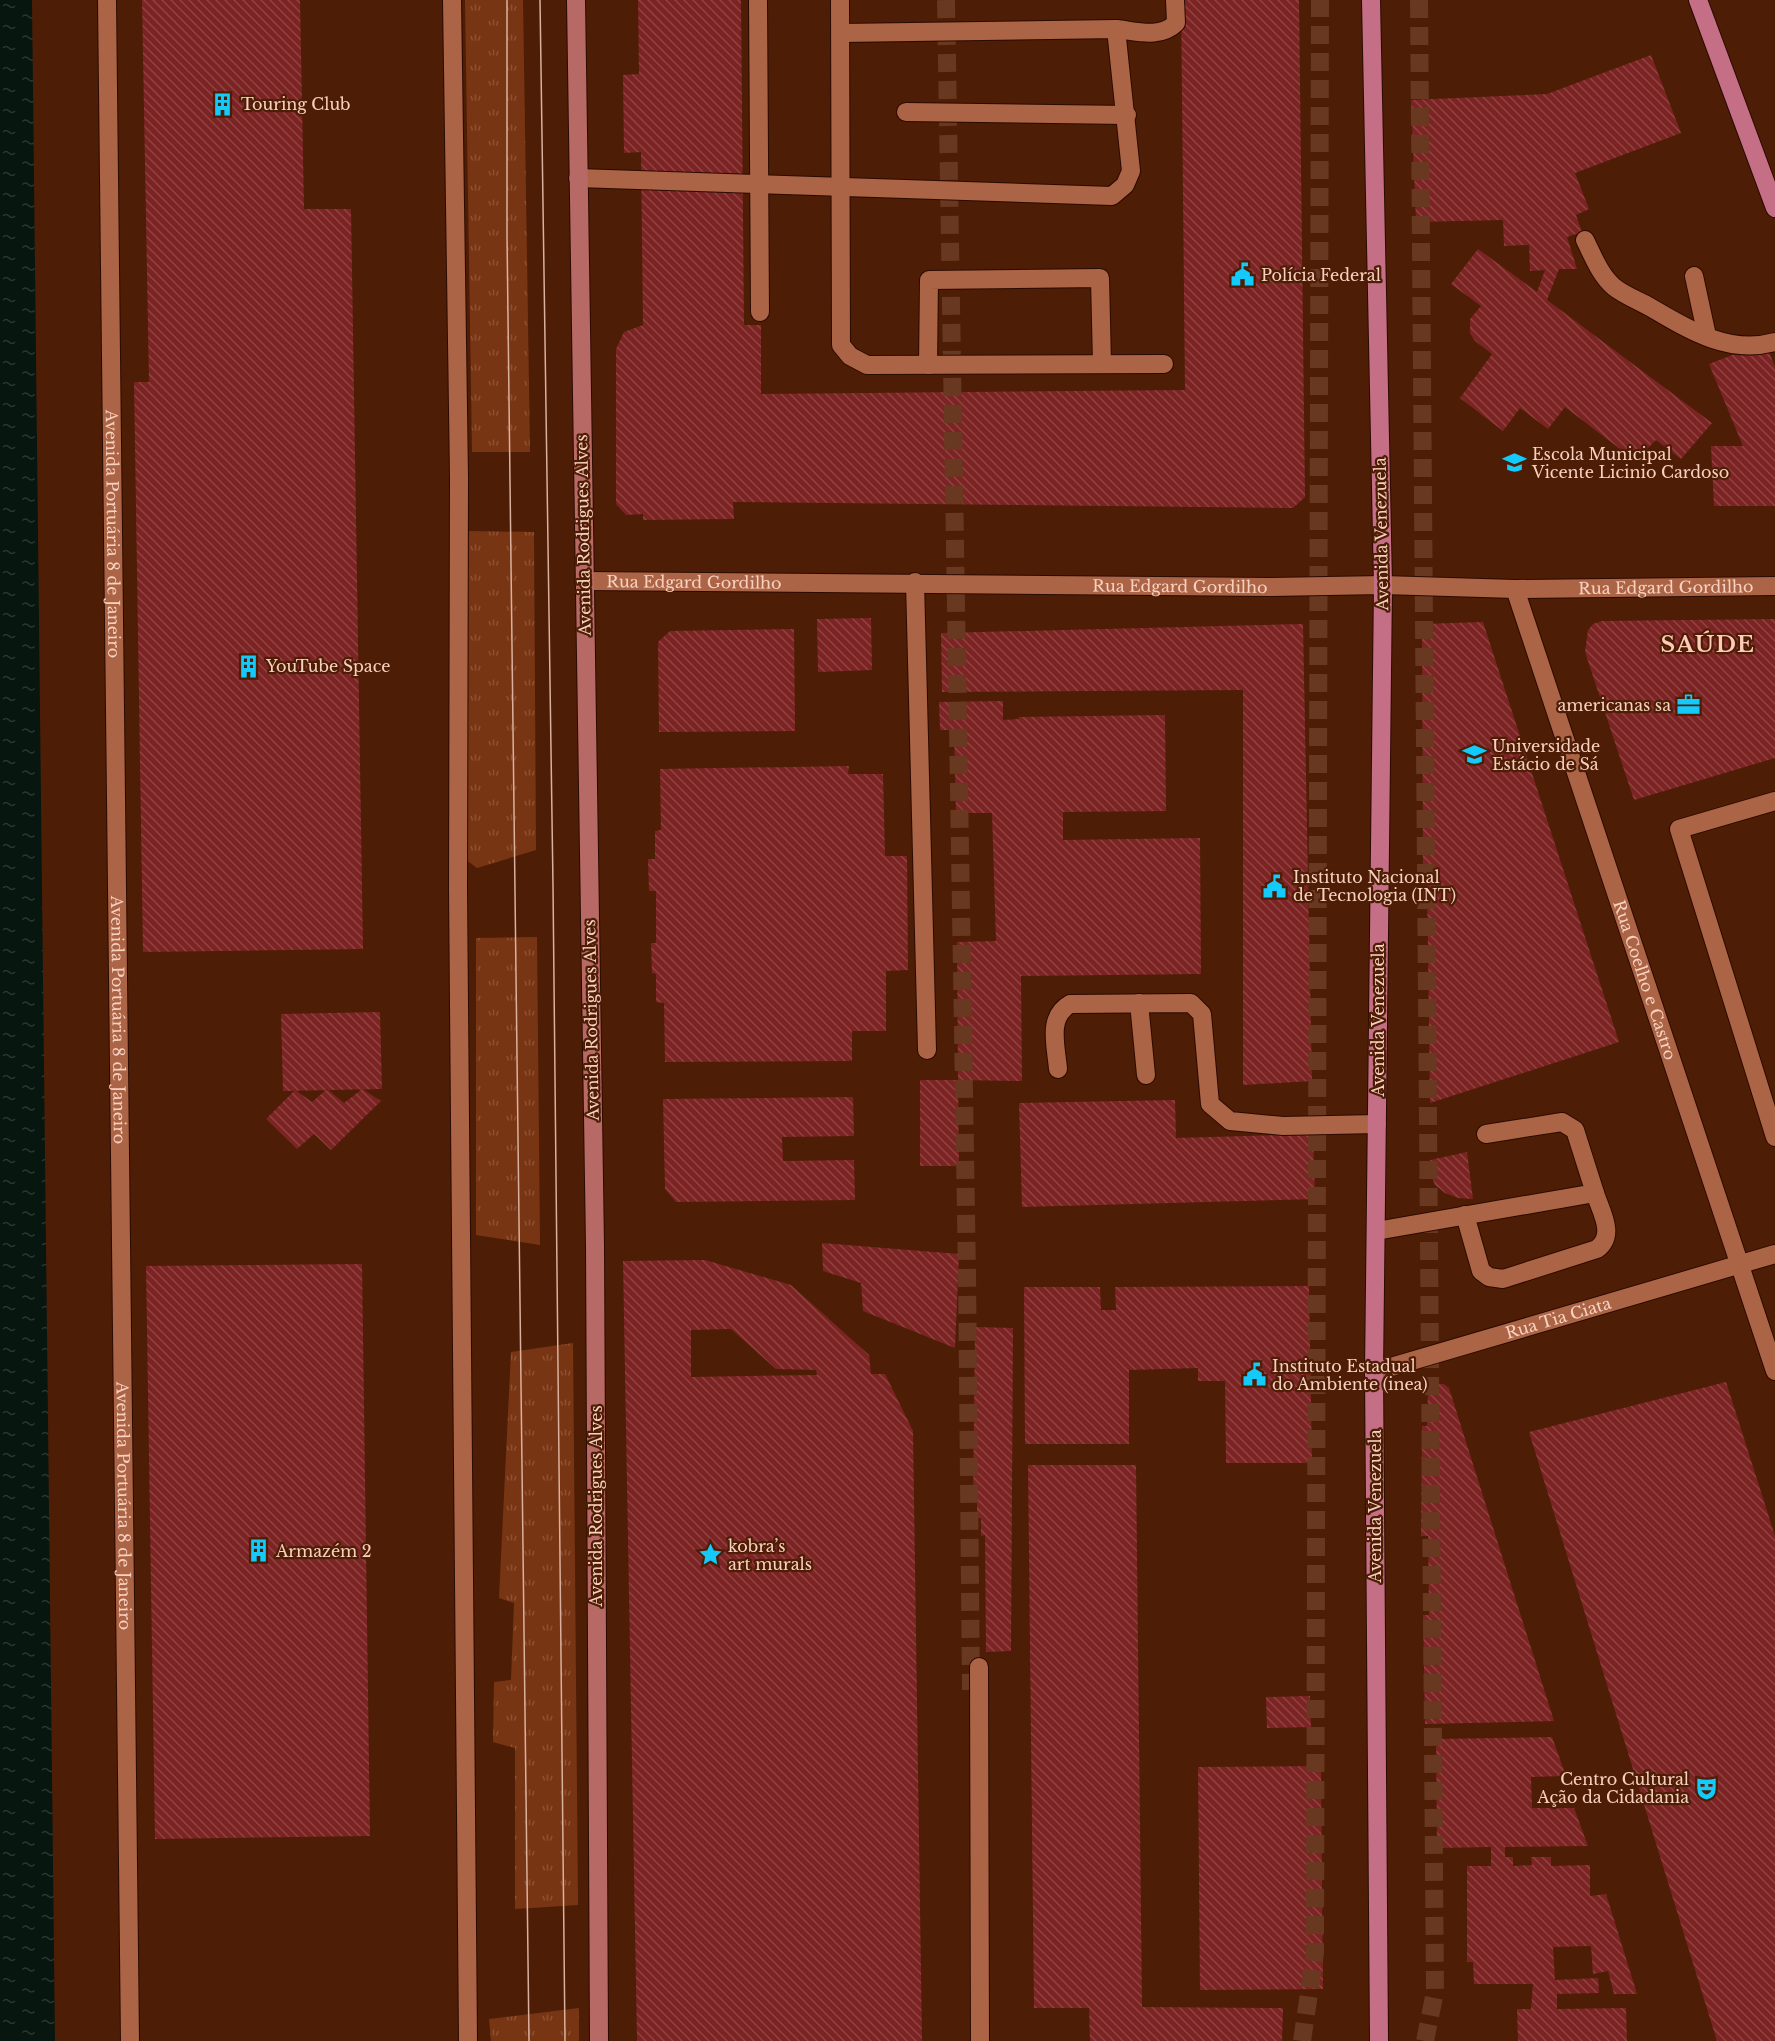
<svg xmlns="http://www.w3.org/2000/svg" width="1775" height="2041" font-family="'Libre Baskerville',serif">
	<defs>
		<pattern id="grass-tufts" width="24" height="20" patternUnits="userSpaceOnUse" patternTransform="scale(1.5)"><rect width="24" height="20" fill="#783514"/><path d="M3 7l-1-3M5 7V3M7 7l1-3M15 17l-1-3M17 17v-4M19 17l1-3" fill="none" stroke="#8c5134"/></pattern>
		<pattern id="water-ripples" width="26" height="14" patternUnits="userSpaceOnUse" patternTransform="scale(1.5)"><rect width="26" height="14" fill="#081610"/><path d="M2 4q2-2 4 0t4 0M15 11q2-2 4 0t4 0" fill="none" stroke="#2d3731"/></pattern>
		<pattern id="building-back-hatch" width="6" height="6" patternUnits="userSpaceOnUse" patternTransform="scale(1.5)"><rect width="6" height="6" fill="#7c2324"/><path d="M-1 5l2 2M0 0l6 6M5-1l2 2" fill="none" stroke="#8f4242"/></pattern>
	</defs>
	<rect width="100%" height="100%" fill="#4e1d05"/>
	<path fill="url(#grass-tufts)" d="M465,0H523L530,452H472Z
		M469,531L534,532L536,850L477,868L461,856Z
		M537,937L540,1245L476,1235V938Z
		M573,1343L578,1905L515,1909V1748L493,1742L494,1682L511,1680L514,1603L499,1598L511,1352Z
		M579,2008V2041H491L489,2019Z"/>
	<path fill="url(#water-ripples)" d="M0,0H32L55,2041H0Z"/>
	<path fill="url(#building-back-hatch)" fill-rule="evenodd" d="M142,0H300L304,209H351L363,949L143,952L134,382H149Z
		M638,0H741L744,325H761V394L1185,390L1181,0H1299L1305,497L1293,508L733,502L734,519L643,520V514L626,515L616,504V349L624,332L643,325L641,152L624,153L623,75L639,74Z
		M1651,55L1681,133L1575,173L1589,209L1576,215L1582,232L1567,237L1577,269H1559L1547,300L1712,423L1681,459L1656,440L1646,450L1624,452L1565,407L1548,429L1520,408L1503,431L1460,398L1492,354L1475,341L1470,333V319L1481,306L1451,284L1478,249L1537,292L1545,270L1530,271L1529,245L1504,246L1503,220L1416,222L1411,100L1547,94Z
		M1748,349L1750,356L1768,349L1775,367V506H1714L1711,446H1743L1709,364Z
		M871,618L872,670L818,672L817,619Z
		M1775,619V758L1634,800L1585,652L1588,630L1593,624L1602,621Z
		M1483,622L1619,1042L1430,1103L1427,877H1423L1422,624Z
		M1303,624L1312,1081L1243,1085V690L942,692L941,633Z
		M794,629L795,731L659,732L658,642L670,631Z
		M1003,701V720L1018,719L1019,717L1165,715L1166,811L1063,812V840L1200,838L1201,974L1021,976L1022,1081L958,1080L957,942L996,941L992,813H956L954,730H940L939,702Z
		M849,766L848,774H883L885,856H907L908,970L886,971V1031H852V1061L665,1062L664,1003L656,1002V974L652,973L651,943H656V891H649L648,859H655V831L661,830L660,769Z
		M380,1012L382,1089L283,1091L281,1014Z
		M920,1080H958L959,1166H920Z
		M327,1089L344,1103L362,1089L381,1101L331,1150L314,1134L297,1149L266,1119L295,1090L312,1102Z
		M853,1097L854,1136L782,1137L783,1161L854,1160L855,1200L676,1202L665,1189L663,1099Z
		M1175,1100L1176,1138L1313,1134L1315,1199L1022,1207L1019,1103Z
		M1467,1152L1473,1199L1458,1198L1445,1193L1435,1185L1430,1172V1160Z
		M822,1243L959,1254L955,1348L863,1311L861,1283L823,1271Z
		M705,1260L791,1285L869,1355L871,1374H885L913,1431L922,2041H637L623,1261ZM731,1329L776,1369L816,1370L817,1375L691,1377V1330Z
		M362,1264L370,1836L155,1839L146,1266Z
		M1309,1286L1312,1463H1226L1225,1381H1198V1368L1129,1370V1444H1025L1024,1287H1100L1101,1310H1116L1115,1287Z
		M975,1327L1013,1328L1011,1651L986,1652L985,1535L981,1536V1518H977V1501H973Z
		M1726,1382L1775,1536V2041H1717L1529,1432Z
		M1436,1384H1444L1449,1388L1554,1721L1425,1724L1423,1615H1429L1428,1536H1421L1422,1426H1427L1428,1390Z
		M1028,1465H1136L1142,2007L1283,2008L1282,2041H1090L1089,2008H1034Z
		M1310,1696L1311,1727L1267,1728L1266,1697Z
		M1552,1737L1566,1776L1531,1777L1532,1808H1574L1588,1846L1505,1847V1857H1513V1866L1532,1865L1531,1857H1551V1866L1590,1865V1896L1606,1894L1637,1994H1614L1608,1971L1593,1974L1591,1946L1553,1947L1555,1980L1598,1978L1599,1993L1557,1994V2009L1626,2008L1627,2041H1518L1517,2009H1531L1533,1984H1474L1473,1962H1467V1866H1491V1847L1437,1848L1436,1739Z
		M1321,1766L1323,1989L1200,1990L1198,1767Z"/>
	<g fill="none" stroke-linecap="round" stroke-linejoin="round">
		<path stroke="#683821" stroke-width="18" stroke-dasharray="18 9" stroke-linecap="butt" d="M946,0L967,1274L971,1690"/>
		<path stroke="#683821" stroke-width="18" stroke-dasharray="18 9" stroke-linecap="butt" d="M1419,0L1435,1992L1425,2041
			M1302,2041L1315,1953L1320,0"/>
		<defs>
			<g id="lane">
				<path id="s1" d="M107,0L130,2041"/>
				<path d="M758,0L760,312"/>
				<path d="M840,0L841,345L850,356L867,365L1164,364"/>
				<path d="M1116,29C1136,31 1160,39 1176,23L1175,0"/>
				<path d="M906,112L1127,115"/>
				<path d="M578,178L1112,196L1125,185L1131,171L1116,29L841,33"/>
				<path d="M1585,240C1593,256 1600,275 1614,287C1624,295 1639,301 1650,307C1689,330 1729,355 1775,342"/>
				<path d="M1694,276L1707,336"/>
				<path d="M928,365L929,280L1100,278L1102,364"/>
				<path d="M915,582L927,1050"/>
				<path d="M1775,801L1679,829L1775,1137"/>
				<path d="M1139,1003L1146,1075"/>
				<path d="M1058,1069C1056,1045 1047,1017 1070,1004L1191,1003L1202,1014L1210,1104L1230,1121L1283,1126L1377,1124"/>
				<path d="M1465,1215L1481,1271L1489,1277L1503,1279L1597,1249C1616,1235 1601,1212 1595,1193"/>
				<path d="M1376,1231L1595,1193L1575,1130L1562,1122L1486,1134"/>
				<path d="M979,1667L980,2041"/>
			</g>
			<g id="street">
				<path d="M452,0L459,477L458,889L468,2041"/>
				<path id="s2" d="M584,581L1271,587L1383,585L1515,589L1775,586"/>
				<path id="s3" d="M1515,589L1775,1371"/>
				<path id="s4" d="M1374,1372L1775,1254"/>
			</g>
			<path id="secondary" d="M576,0L595,1246L599,2041"/>
			<path id="primary" d="M1371,0L1383,585L1374,1372L1379,2041
				M1698,0L1775,208"/>
		</defs>
		<use href="#lane" stroke="#2c0a00" stroke-width="20"/>
		<use href="#street" stroke="#2c0a00" stroke-width="20"/>
		<use href="#secondary" stroke="#2c0a00" stroke-width="20"/>
		<use href="#primary" stroke="#2c0a00" stroke-width="20"/>
		<use href="#lane" stroke="#ab6445" stroke-width="18"/>
		<use href="#street" stroke="#ab6445" stroke-width="18"/>
		<use href="#secondary" stroke="#b76965" stroke-width="18"/>
		<use href="#primary" stroke="#c46f85" stroke-width="18"/>
		<path stroke="#dab19e" stroke-width="1.5" d="M507,0V235L529,2041
			M540,0L553,886L565,2041"/>
	</g>
	<defs>
		<symbol id="building-bare" viewBox="-9 -9 18 18"><path d="M-4-6H4V6H1V3H-1V6H-4ZM-2.5-4.3h1.7v1.8h-1.7ZM.8-4.3h1.7v1.8H.8ZM-2.5-1h1.7V.8h-1.7ZM.8-1h1.7V.8H.8Z" fill="#14cafb" stroke="#4e1d05" stroke-width="2.5" paint-order="stroke"/></symbol>
		<symbol id="civic-bare" viewBox="-9 -9 18 18"><path d="M-.6-6.5H3V-4.5H.6V-3L4-1V1h2V6H-6V1h2V-1L-.6-3ZM-1.2 2.5V6h2.4V2.5Z" fill="#14cafb" stroke="#4e1d05" stroke-width="2.5" paint-order="stroke"/></symbol>
		<symbol id="school-bare" viewBox="-9 -9 18 18"><path d="M0-5L7-2L0 1L-7-2ZM-4 1L0 2.5L4 1V4Q0 6-4 4Z" fill="#14cafb" stroke="#4e1d05" stroke-width="2.5" paint-order="stroke"/></symbol>
		<symbol id="office-bare" viewBox="-9 -9 18 18"><path d="M-6-3h4V-5.5h4V-3h4V5H-6ZM-1-4.5V-3h2v-1.5ZM-6 0V1H6V0Z" fill="#14cafb" stroke="#4e1d05" stroke-width="2.5" paint-order="stroke"/></symbol>
		<symbol id="university-bare" viewBox="-9 -9 18 18"><path d="M0-5L7-2L0 1L-7-2ZM-4 1L0 2.5L4 1V4Q0 6-4 4Z" fill="#14cafb" stroke="#4e1d05" stroke-width="2.5" paint-order="stroke"/></symbol>
		<symbol id="sight-bare" viewBox="-9 -9 18 18"><path d="M0-6L1.8-2.2L6-1.7L2.9 1.2L3.7 5.4L0 3.3L-3.7 5.4L-2.9 1.2L-6-1.7L-1.8-2.2Z" fill="#14cafb" stroke="#4e1d05" stroke-width="2.5" paint-order="stroke"/></symbol>
		<symbol id="theatre-bare" viewBox="-9 -9 18 18"><path d="M-5-5.5Q0-4 5-5.5V0Q5 5 0 6Q-5 5-5 0ZM-3.3-2.5H-1v1.5H-3.3ZM1-2.5H3.3v1.5H1ZM-2.8 1Q0 5.5 2.8 1Z" fill="#14cafb" stroke="#4e1d05" stroke-width="2.5" paint-order="stroke"/></symbol>
	</defs>
	<g fill-rule="evenodd">
		<use href="#building-bare" x="206" y="88" width="33" height="33"/>
		<use href="#civic-bare" x="1226" y="258" width="33" height="33"/>
		<use href="#school-bare" x="1498" y="446" width="33" height="33"/>
		<use href="#building-bare" x="232" y="650" width="33" height="33"/>
		<use href="#office-bare" x="1672" y="688" width="33" height="33"/>
		<use href="#university-bare" x="1458" y="738" width="33" height="33"/>
		<use href="#civic-bare" x="1258" y="870" width="33" height="33"/>
		<use href="#civic-bare" x="1238" y="1358" width="33" height="33"/>
		<use href="#building-bare" x="242" y="1534" width="33" height="33"/>
		<use href="#sight-bare" x="694" y="1538" width="33" height="33"/>
		<use href="#theatre-bare" x="1690" y="1772" width="33" height="33"/>
	</g>
	<g text-anchor="middle" stroke-width="4.5" stroke-linejoin="round" paint-order="stroke">
		<g font-size="16" fill="#f9d1c0" stroke="#4e1d05" text-anchor="start">
			<text x="241" y="110">Touring Club</text>
			<text x="1261" y="281">Polícia Federal</text>
			<text x="1532" y="460">Escola Municipal<tspan x="1532" dy="18">Vicente Licinio Cardoso</tspan></text>
			<text x="266" y="672">YouTube Space</text>
			<text x="1671" y="711" text-anchor="end">americanas sa</text>
			<text x="1492" y="752">Universidade<tspan x="1492" dy="18">Estácio de Sá</tspan></text>
			<text x="1293" y="883">Instituto Nacional<tspan x="1293" dy="18">de Tecnologia (INT)</tspan></text>
			<text x="1272" y="1372">Instituto Estadual<tspan x="1272" dy="18">do Ambiente (inea)</tspan></text>
			<text x="728" y="1552">kobra’s<tspan x="728" dy="18">art murals</tspan></text>
			<text x="276" y="1557">Armazém 2</text>
			<text x="1689" y="1785" text-anchor="end">Centro Cultural<tspan x="1689" dy="18">Ação da Cidadania</tspan></text>
		</g>
		<g font-size="16" fill="#f9d1c0" stroke="#4e1d05">
			<text transform="translate(1381 534) rotate(-91)" y="6">Avenida Venezuela</text>
			<text dy="6" stroke="none"><textPath href="#s1" startOffset="534">Avenida Portuária 8 de Janeiro</textPath></text>
			<text transform="translate(583 535) rotate(-91)" y="6">Avenida Rodrigues Alves</text>
			<text dy="6" stroke="none"><textPath href="#s2" startOffset="110">Rua Edgard Gordilho</textPath></text>
			<text dy="6" stroke="none"><textPath href="#s2" startOffset="596">Rua Edgard Gordilho</textPath></text>
			<text dy="6" stroke="none"><textPath href="#s2" startOffset="1082">Rua Edgard Gordilho</textPath></text>
			<text dy="6" stroke="none"><textPath href="#s3" startOffset="412">Rua Coelho e Castro</textPath></text>
			<text dy="6" stroke="none"><textPath href="#s1" startOffset="1020">Avenida Portuária 8 de Janeiro</textPath></text>
			<text transform="translate(591 1020) rotate(-91)" y="6">Avenida Rodrigues Alves</text>
			<text transform="translate(1378 1020) rotate(-90)" y="6">Avenida Venezuela</text>
			<text dy="6" stroke="none"><textPath href="#s4" startOffset="192">Rua Tia Ciata</textPath></text>
			<text dy="6" stroke="none"><textPath href="#s1" startOffset="1506">Avenida Portuária 8 de Janeiro</textPath></text>
			<text transform="translate(596 1506) rotate(-90)" y="6">Avenida Rodrigues Alves</text>
			<text transform="translate(1375 1506) rotate(-90)" y="6">Avenida Venezuela</text>
		</g>
		<g font-size="22" font-weight="bold" letter-spacing="1.5" fill="#fcccb8" stroke="#4e1d05">
			<text x="1708" y="652">SAÚDE</text>
		</g>
	</g>
</svg>
